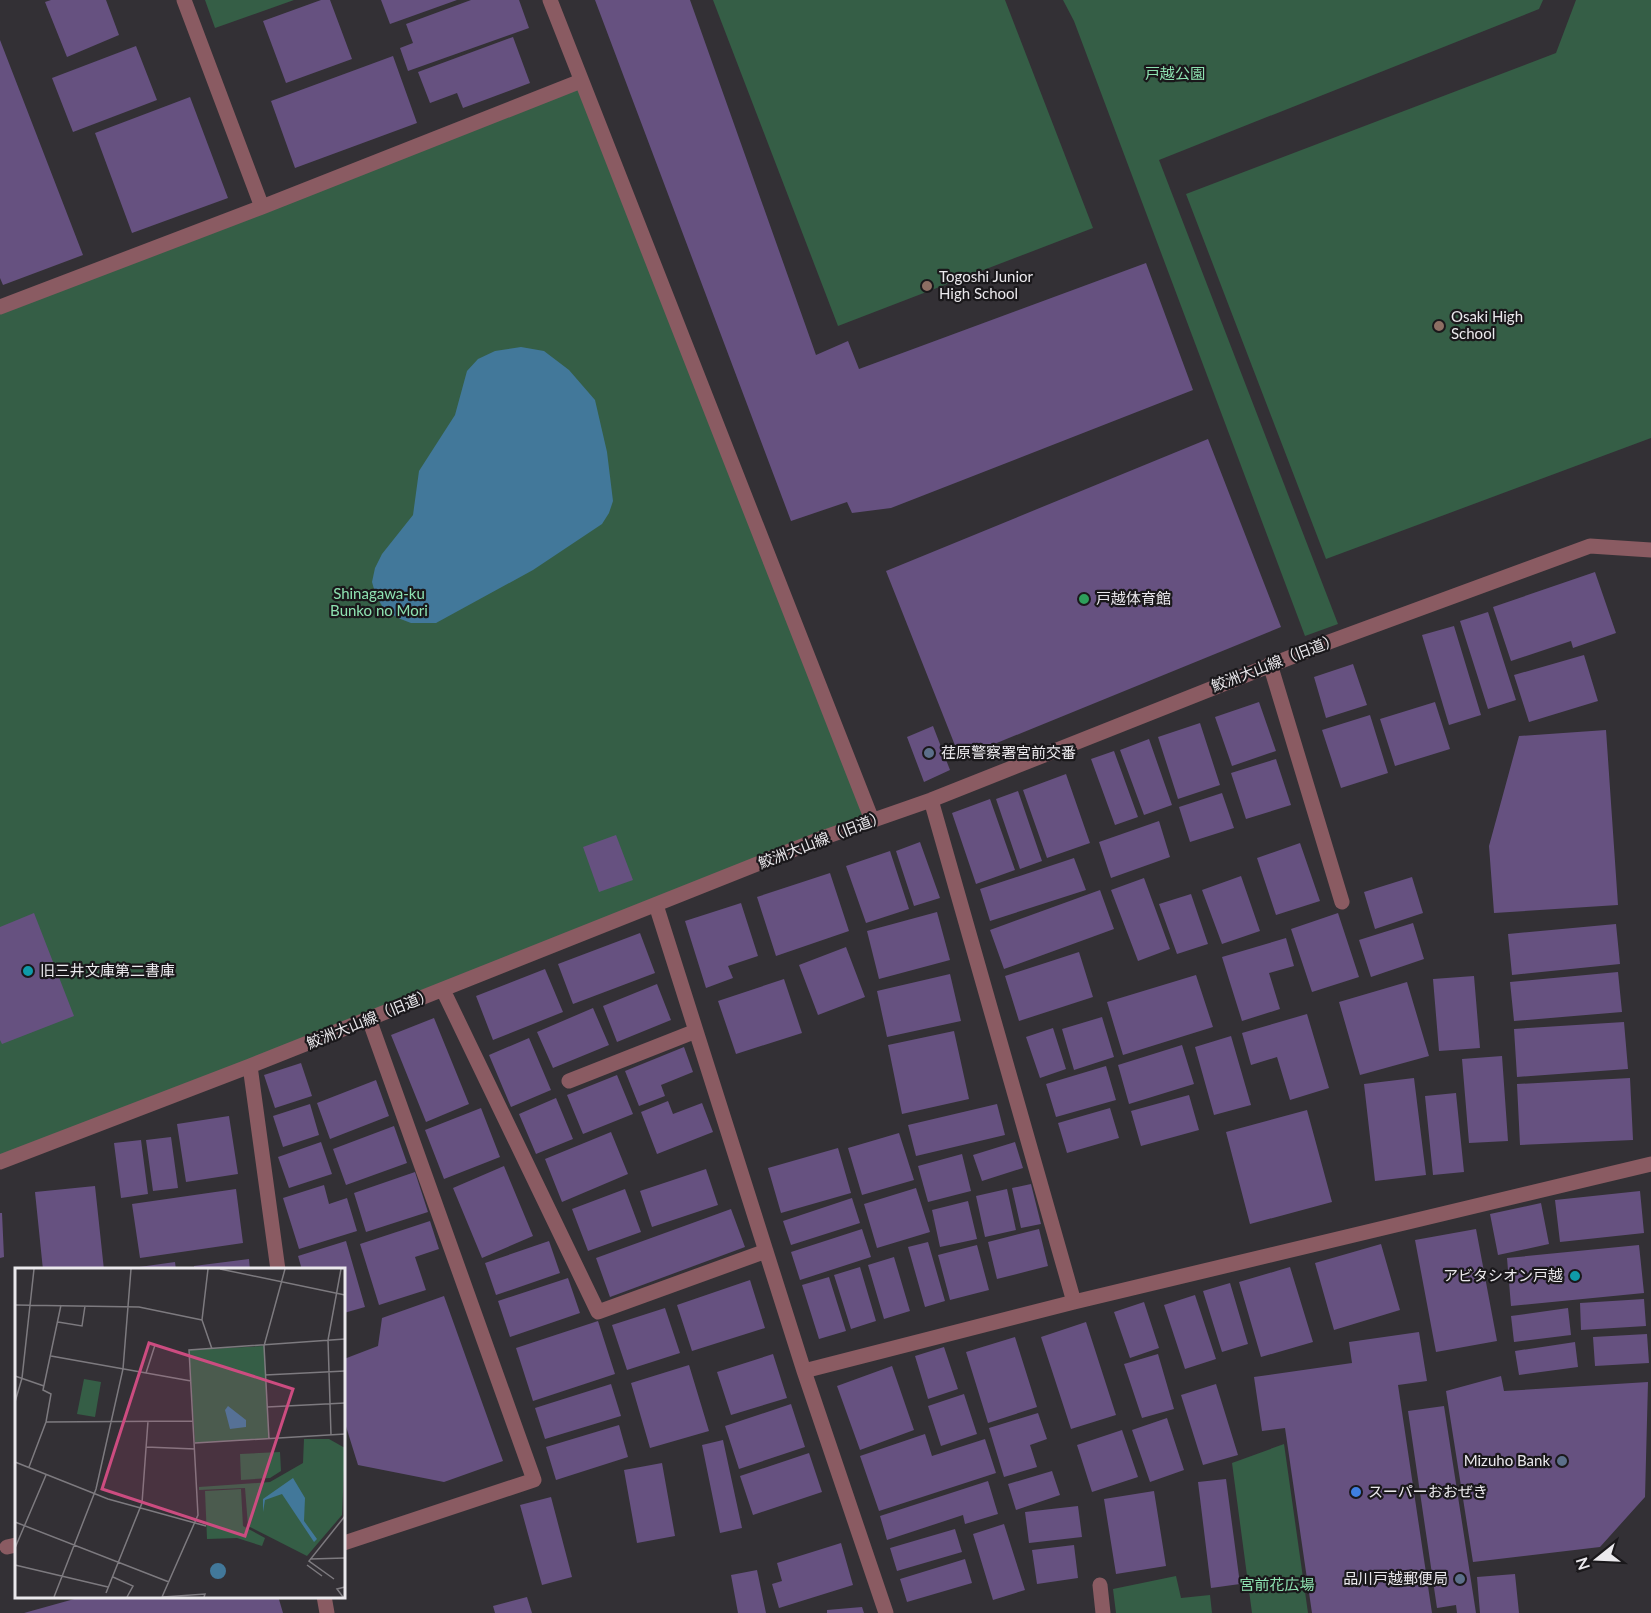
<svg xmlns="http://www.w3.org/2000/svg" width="1651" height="1613" font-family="Lato,'Noto Sans JP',sans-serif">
	<rect width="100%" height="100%" fill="#333035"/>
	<path fill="#355e46" d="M205,0H294L215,28Z
		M713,0H1005L1093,228L838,326Z
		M1063,0H1543L1539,9L1159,160L1338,624L1305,636L1074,21Z
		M1576,0H1651V438L1326,559L1186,194L1556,53Z
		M581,81L872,820L0,1161V306Z
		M1284,1444L1308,1613H1252L1232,1463Z
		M1176,1576L1181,1598L1210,1595L1212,1613H1116L1113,1589Z"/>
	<path fill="#42789a" d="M521,347L544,351L569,370L595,400L607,452L613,501L609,513L602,524L533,570L436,623H411L398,618L384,609L376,596L372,582L375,568L382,554L413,515L419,471L455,415L467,371L478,359L495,351Z"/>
	<path fill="#665180" d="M51,0H106L119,35L67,57L45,2Z
		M321,0H330L352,59L286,83L263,21Z
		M381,0H457L390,24Z
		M471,0H519L529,28L408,71L400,48L413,43L406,24Z
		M595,0H690L816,355L848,341L859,369L1146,263L1193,390L891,508L852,513L847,502L791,521Z
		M513,37L530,83L463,108L457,93L430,103L418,72Z
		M0,40L83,255L3,285L0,278Z
		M136,46L157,100L73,132L52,78Z
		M393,56L417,123L295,168L271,101Z
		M190,97L228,198L132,233L95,133Z
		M1208,439L1281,627L960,758L886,571Z
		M1595,572L1616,633L1573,648L1571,641L1511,661L1493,607Z
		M1488,612L1516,700L1488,709L1460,621Z
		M1454,626L1481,715L1449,725L1422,635Z
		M1584,655L1598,701L1529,722L1514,675Z
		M1353,664L1367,705L1326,718L1314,677Z
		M1259,702L1276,751L1232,766L1215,717Z
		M1435,702L1450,749L1395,766L1380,719Z
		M1370,715L1388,773L1341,788L1322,730Z
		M1200,723L1220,785L1178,799L1158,737Z
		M933,726L950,770L924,782L907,737Z
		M1606,730L1618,905L1494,913L1489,846L1519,736Z
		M1149,739L1172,805L1144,815L1120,750Z
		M1114,751L1138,817L1115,825L1091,759Z
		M1276,759L1291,805L1246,819L1231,773Z
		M1066,774L1090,843L1047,858L1023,790Z
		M1018,791L1042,861L1020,869L996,799Z
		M1222,793L1234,828L1190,842L1179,807Z
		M990,799L1015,870L976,884L952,813Z
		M1159,821L1170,857L1111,878L1099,842Z
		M616,835L633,880L599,892L583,847Z
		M920,842L940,898L914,906L896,851Z
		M1300,843L1320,901L1276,915L1257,858Z
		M890,851L909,909L866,923L846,866Z
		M1074,858L1086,890L990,921L980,889Z
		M830,873L849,931L776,956L757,897Z
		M1241,876L1260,931L1222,944L1202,890Z
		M1412,877L1423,913L1375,929L1364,892Z
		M1144,878L1170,949L1138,961L1111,890Z
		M1100,890L1114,929L1004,969L990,930Z
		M1191,894L1208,944L1177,954L1159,904Z
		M741,903L758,956L728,966L733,978L706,988L685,921Z
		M937,912L950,960L879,979L867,931Z
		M34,913L74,1016L2,1044L0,1040V927Z
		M1338,913L1359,977L1312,992L1291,929Z
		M1413,923L1424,959L1371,977L1359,940Z
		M1616,924L1620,964L1512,975L1508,934Z
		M640,933L655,973L573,1004L558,964Z
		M1286,938L1294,966L1269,973L1280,1009L1242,1021L1222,957Z
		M846,947L865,997L818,1015L799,965Z
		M1079,952L1093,997L1019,1021L1005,976Z
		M545,969L563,1012L493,1040L476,996Z
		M1618,972L1622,1012L1514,1021L1510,982Z
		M950,974L961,1021L887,1037L877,991Z
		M1196,975L1213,1027L1123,1055L1107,1002Z
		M1474,976L1480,1048L1439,1051L1433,979Z
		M784,979L802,1033L736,1054L718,1001Z
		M1407,982L1429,1056L1360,1075L1339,1002Z
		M657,984L671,1020L617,1042L603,1006Z
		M593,1008L609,1045L553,1068L537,1032Z
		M1307,1014L1329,1088L1290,1100L1277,1057L1251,1065L1242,1033Z
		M1102,1017L1114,1057L1074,1070L1062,1029Z
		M434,1018L469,1104L426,1122L391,1035Z
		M1624,1022L1628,1069L1517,1077L1514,1029Z
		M1053,1028L1066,1069L1040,1078L1026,1037Z
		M954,1031L969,1099L902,1114L888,1045Z
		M1231,1036L1251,1105L1214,1115L1195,1047Z
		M529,1038L551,1090L511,1107L489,1055Z
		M1182,1045L1194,1084L1129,1104L1118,1065Z
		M684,1047L693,1072L661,1085L665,1096L639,1106L625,1071Z
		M1502,1056L1508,1141L1469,1143L1462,1059Z
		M301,1063L312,1096L275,1108L264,1075Z
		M1106,1066L1116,1100L1056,1117L1046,1084Z
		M617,1075L633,1114L583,1134L567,1095Z
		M1414,1078L1426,1175L1375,1181L1364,1084Z
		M1630,1078L1633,1140L1520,1145L1517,1084Z
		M376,1080L389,1116L330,1139L317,1103Z
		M1456,1093L1464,1172L1433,1175L1425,1096Z
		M1189,1095L1199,1130L1141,1146L1131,1111Z
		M556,1098L573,1139L536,1154L519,1114Z
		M668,1101L673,1114L702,1103L713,1132L657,1154L641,1112Z
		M310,1104L319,1135L283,1147L273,1116Z
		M997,1104L1005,1135L916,1156L908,1125Z
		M481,1108L500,1157L444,1179L425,1130Z
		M1110,1108L1119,1138L1067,1153L1058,1123Z
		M1307,1110L1332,1202L1250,1224L1226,1132Z
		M229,1116L238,1174L186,1182L177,1124Z
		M394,1126L407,1163L346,1185L333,1149Z
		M611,1132L628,1174L562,1202L545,1159Z
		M899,1133L914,1180L862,1195L848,1148Z
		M171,1137L178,1188L153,1191L146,1140Z
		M141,1140L148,1194L121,1198L114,1143Z
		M321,1142L332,1174L289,1188L278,1157Z
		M1015,1142L1023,1168L982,1181L973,1155Z
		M838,1148L851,1193L781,1213L768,1168Z
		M962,1154L971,1191L928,1202L918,1166Z
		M504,1166L533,1236L482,1258L453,1188Z
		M706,1169L718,1205L652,1227L640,1191Z
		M415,1172L428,1212L366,1232L354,1193Z
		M1031,1184L1041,1224L1021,1228L1012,1188Z
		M324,1185L329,1204L347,1198L357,1231L299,1249L283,1198Z
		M95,1186L104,1270H43L35,1192Z
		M916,1188L930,1232L877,1248L864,1204Z
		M236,1189L243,1243L140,1258L132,1204Z
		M625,1189L641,1232L588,1251L572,1209Z
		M1007,1189L1016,1230L985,1237L976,1196Z
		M1640,1191L1644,1233L1560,1242L1555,1200Z
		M852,1198L860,1223L791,1245L783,1221Z
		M968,1201L977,1239L940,1247L932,1210Z
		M1541,1203L1549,1244L1498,1255L1490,1214Z
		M731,1209L745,1247L610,1297L596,1258Z
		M0,1213H2L4,1257L0,1258Z
		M430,1221L439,1249L415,1257L426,1290L379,1305L360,1244Z
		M862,1229L871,1257L800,1280L791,1252Z
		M1039,1229L1048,1266L997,1279L988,1242Z
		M1476,1229L1497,1341L1436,1352L1415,1240Z
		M346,1241L365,1307L344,1313V1270H302L298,1256Z
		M549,1241L560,1273L496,1295L485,1263Z
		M928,1242L945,1301L925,1307L908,1247Z
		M1381,1244L1400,1310L1334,1330L1315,1263Z
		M977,1245L989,1290L950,1300L938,1255Z
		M1639,1245L1644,1293L1511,1306L1507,1258Z
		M894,1257L910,1311L884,1319L868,1265Z
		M249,1259L250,1270H194V1266Z
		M175,1262L176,1270H132V1268Z
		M860,1267L876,1321L851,1329L834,1275Z
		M1290,1267L1313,1342L1261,1357L1239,1282Z
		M829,1277L846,1331L819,1339L802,1285Z
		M568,1278L580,1313L510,1337L498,1301Z
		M750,1280L765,1328L692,1351L677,1305Z
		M1230,1283L1248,1344L1222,1352L1203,1291Z
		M1195,1295L1216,1359L1185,1369L1164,1305Z
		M444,1296L503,1461L444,1482L358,1465L344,1420V1359L378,1346L382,1318Z
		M1644,1299L1646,1326L1581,1330L1580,1303Z
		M1144,1302L1159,1348L1130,1358L1114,1312Z
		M665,1308L680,1353L627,1370L612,1325Z
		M1568,1308L1571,1335L1514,1342L1511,1316Z
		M598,1321L615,1374L533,1401L516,1348Z
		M1086,1322L1116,1415L1071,1429L1041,1337Z
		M1419,1332L1427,1381L1398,1385L1432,1613H1312L1285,1428L1262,1431L1254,1377L1352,1363L1349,1342Z
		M1647,1334L1649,1363L1595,1366L1593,1337Z
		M1015,1337L1037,1407L988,1423L966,1352Z
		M1575,1342L1578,1367L1519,1375L1515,1351Z
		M944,1347L958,1389L928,1399L915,1356Z
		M773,1354L787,1398L731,1415L717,1372Z
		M1158,1354L1174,1409L1142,1418L1124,1364Z
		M689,1365L709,1431L650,1448L631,1383Z
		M892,1366L914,1430L860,1450L837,1386Z
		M1501,1376L1504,1391L1648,1382L1645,1497L1600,1547L1473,1562L1446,1391Z
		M611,1384L621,1416L545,1439L535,1408Z
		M1216,1384L1238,1455L1203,1465L1181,1395Z
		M964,1394L977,1434L941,1446L928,1406Z
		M791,1404L805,1447L739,1469L725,1426Z
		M1444,1406L1476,1613H1457L1456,1605L1437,1608L1408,1411Z
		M1038,1413L1047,1439L1030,1445L1037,1467L1004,1477L989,1428Z
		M1167,1418L1184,1470L1150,1482L1132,1430Z
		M619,1425L628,1457L556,1480L546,1447Z
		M1122,1430L1138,1477L1092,1492L1077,1445Z
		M925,1434L932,1456L985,1439L996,1473L879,1511L860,1456Z
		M723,1440L742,1528L720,1533L702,1445Z
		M809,1453L822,1492L753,1515L740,1476Z
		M662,1463L675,1536L637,1543L624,1470Z
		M1052,1471L1060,1495L1016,1510L1008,1484Z
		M1226,1479L1240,1584L1211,1588L1198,1482Z
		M988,1481L998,1514L965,1524L963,1515L887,1540L880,1516Z
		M1154,1491L1166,1566L1116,1574L1104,1499Z
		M551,1497L572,1577L542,1585L520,1505Z
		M1078,1506L1082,1537L1029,1543L1025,1512Z
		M1004,1524L1025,1590L993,1600L973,1534Z
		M955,1529L962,1552L897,1571L890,1548Z
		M841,1543L853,1585L779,1608L772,1584L782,1581L777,1563Z
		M1074,1545L1078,1578L1037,1584L1032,1550Z
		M965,1559L972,1583L907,1602L900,1579Z
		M757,1570L766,1613H738L731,1575Z
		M1515,1574L1519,1613H1480L1477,1577Z
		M85,1596H278L283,1613H24Z
		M527,1597L532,1613H495L493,1606Z
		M862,1607L864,1613H827V1610Z"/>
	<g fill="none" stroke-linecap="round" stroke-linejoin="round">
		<path stroke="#8a5b62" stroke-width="15" d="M184,0L262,207
			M550,0L872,820
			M0,307L262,207L581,81
			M1270,664L1342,902
			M931,800L1074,1302
			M656,905L804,1371L886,1613
			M443,990L598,1312L766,1251
			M250,1066L278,1270
			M569,1081L696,1031
			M0,1162L250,1066L825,837L931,800L1329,642L1590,546L1651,550
			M804,1371L1074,1302L1651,1164
			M344,1543L534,1480L369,1019
			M7,1547L16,1545
			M1100,1585L1103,1613
			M324,1596L327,1613"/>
	</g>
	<g fill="#8d6e63" stroke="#1a181b" stroke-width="2">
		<circle cx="927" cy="286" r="6"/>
		<circle cx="1439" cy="326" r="6"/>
	</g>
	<circle fill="#2e9e5b" stroke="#1a181b" stroke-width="2" cx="1084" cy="599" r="6"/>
	<g fill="#5c6f8a" stroke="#1a181b" stroke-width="2">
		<circle cx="929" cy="753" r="6"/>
		<circle cx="1562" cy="1461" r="6"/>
		<circle cx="1460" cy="1579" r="6"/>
	</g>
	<g fill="#0f9aa8" stroke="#1a181b" stroke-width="2">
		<circle cx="28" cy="971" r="6"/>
		<circle cx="1575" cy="1276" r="6"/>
	</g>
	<circle fill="#3f7fe0" stroke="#1a181b" stroke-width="2" cx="1356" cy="1492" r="6"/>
	<g text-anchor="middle" stroke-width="4.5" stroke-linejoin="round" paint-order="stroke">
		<g font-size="15" fill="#8ee2b1" stroke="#1a181b">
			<text x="1175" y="79">戸越公園</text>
			<text x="379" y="599">Shinagawa-ku<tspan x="379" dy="17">Bunko no Mori</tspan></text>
			<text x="1277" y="1590">宮前花広場</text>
		</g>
		<g font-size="15" fill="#ebe9ed" stroke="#1a181b" text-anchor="start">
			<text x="939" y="282">Togoshi Junior<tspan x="939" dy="17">High School</tspan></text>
			<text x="1451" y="322">Osaki High<tspan x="1451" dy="17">School</tspan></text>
			<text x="1096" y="604">戸越体育館</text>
			<text x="941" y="758">荏原警察署宮前交番</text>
			<text x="40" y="976">旧三井文庫第二書庫</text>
			<text x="1563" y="1281" text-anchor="end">アビタシオン戸越</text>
			<text x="1550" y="1466" text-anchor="end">Mizuho Bank</text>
			<text x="1368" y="1497">スーパーおおぜき</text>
			<text x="1448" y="1584" text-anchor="end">品川戸越郵便局</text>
		</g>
		<g font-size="15" fill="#ebe9ed" stroke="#1a181b">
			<text transform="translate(1275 663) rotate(-21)" y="5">鮫洲大山線（旧道）</text>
			<text transform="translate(822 840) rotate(-21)" y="5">鮫洲大山線（旧道）</text>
			<text transform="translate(370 1019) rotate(-22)" y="5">鮫洲大山線（旧道）</text>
		</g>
	</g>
	<g transform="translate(15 1268)">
		<rect width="330" height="330" fill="#333035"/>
		<path d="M249,78L254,171L180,175L174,82ZM69,111L86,114L80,149L62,146ZM289,171H314L330,180L327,247L292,288L233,258L230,220L184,222V219L255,214L288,195ZM265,184L266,203L255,210L226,212L225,186ZM226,221L228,258L250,270L247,278L222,270L192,271L190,223Z" fill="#355e46"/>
		<path d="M213,138L231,152V159L215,161L210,142ZM278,210L290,230L289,253L302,271L299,274L267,226L250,232L248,244V231ZM195 303a8 8 0 1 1 16 0a8 8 0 1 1-16 0Z" fill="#42789a"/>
		<path fill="none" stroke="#7d7a7f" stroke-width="1.5" d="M193,1L187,52L197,81M205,1L330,27M0,37L124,39L187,52M43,54L67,58L70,38M36,88L176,113M131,105L140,77M250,107L330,103M0,108L29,118M0,134L7,110L19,1M252,139L330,135M31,154L36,126L28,122L46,37M316,167L313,72L326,1M254,171L249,78L270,1M180,175L330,166M131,179L180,181M0,194L93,231L191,258M14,199L31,154L178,153M0,254L154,314M0,280L31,207M295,291L330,290M0,297L93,319M292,297L307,308M98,309L118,318L112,329M319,311L294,293L330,248M91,325L127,235L133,153M39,329L81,221L108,101L116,1M147,329L183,247L174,82L330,71M148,329L190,326L189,329M328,329L322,321L330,319"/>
		<path fill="#cc4c80" fill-opacity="0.15" stroke="#cc4c80" stroke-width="3" d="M134,75L278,121L230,268L87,221Z"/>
		<rect width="330" height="330" fill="none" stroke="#ebe9ed" stroke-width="3"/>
	</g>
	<g transform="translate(1597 1559) rotate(252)" stroke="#1a181b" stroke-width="4.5" paint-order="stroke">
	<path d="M0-4.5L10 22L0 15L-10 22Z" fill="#ebe9ed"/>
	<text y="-9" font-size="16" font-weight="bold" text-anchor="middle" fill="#ebe9ed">N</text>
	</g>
</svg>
